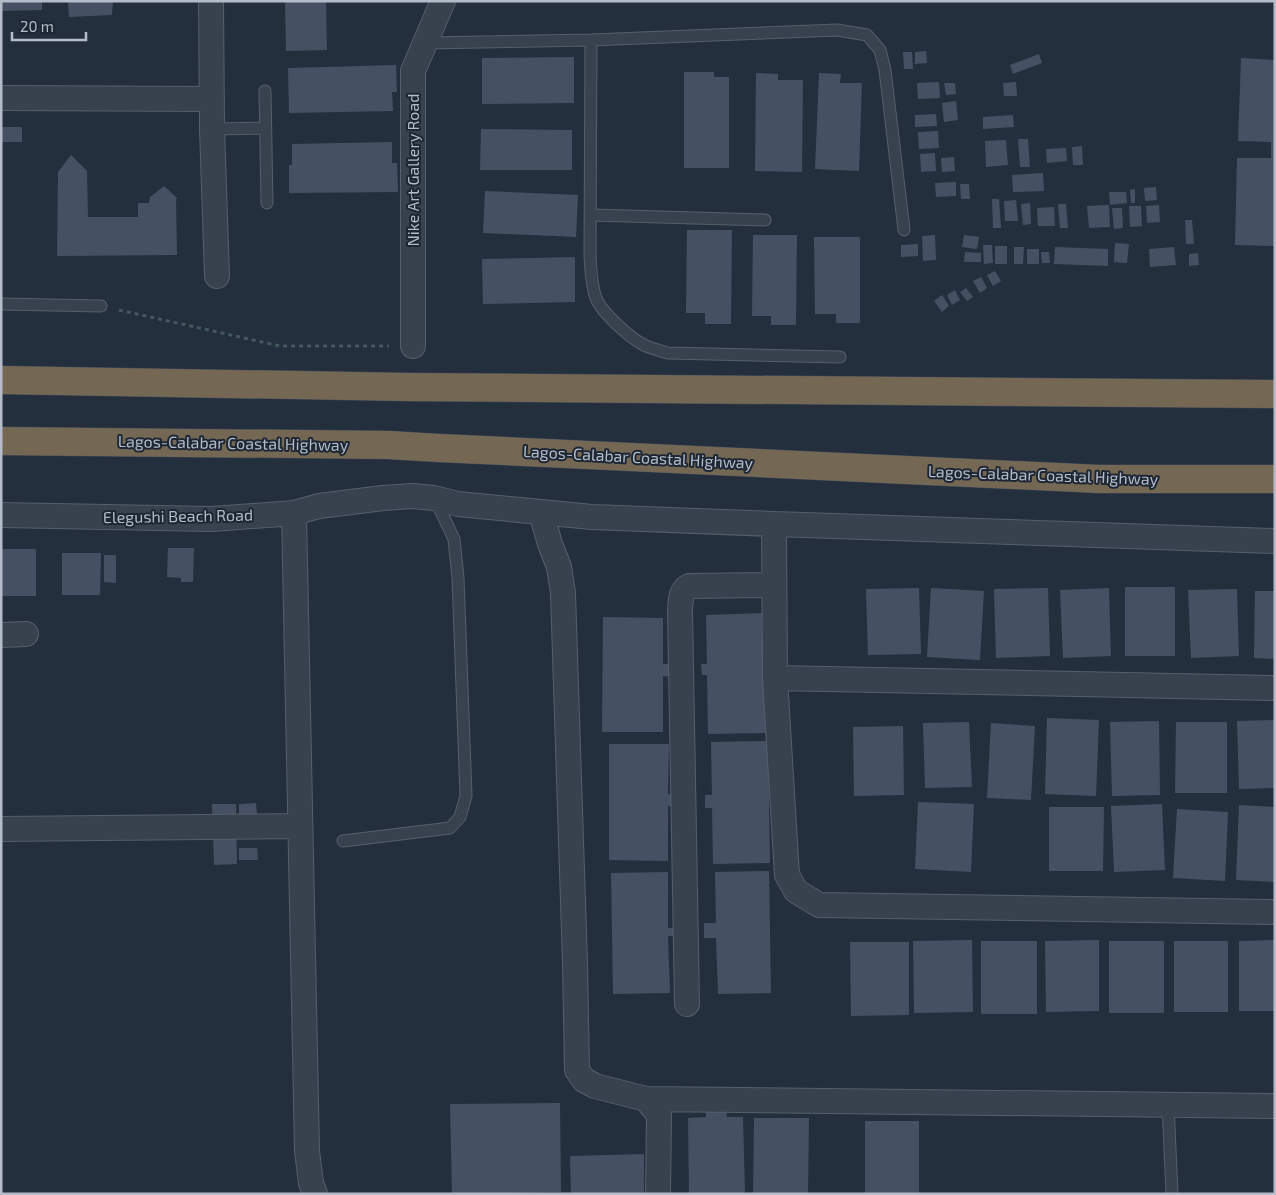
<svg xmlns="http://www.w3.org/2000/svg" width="1276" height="1195" font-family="'Exo 2',sans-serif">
	<rect width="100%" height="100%" fill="#242f3e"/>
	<path fill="#455162" d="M1,1H42V10L1,11Z
		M68,1H113L112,15L69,17Z
		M285,1H326L327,50L286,51Z
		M926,51L927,63L915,64V52Z
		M903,52H912L913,69H904Z
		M1039,54L1042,63L1013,74L1010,65Z
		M574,57V103L482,104V58Z
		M1241,58L1275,60V246L1235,245L1237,158H1271V142L1238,141Z
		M396,65L397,92H392L393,111L289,113L288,68Z
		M684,72H714V77H729V168H684Z
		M756,73L778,74V80H803L802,172L755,171Z
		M819,73L841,74L840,83H862L859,171L815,169Z
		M939,82L940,98L918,99L917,83Z
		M1016,82L1017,96H1004L1003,83Z
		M944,83H955L956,94L946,95Z
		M956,101L958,120L944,122L942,103Z
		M936,114L937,126L915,127V115Z
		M1013,115L1014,127L983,129V117Z
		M1,127H22V142H1Z
		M481,129L572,130V170H480Z
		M938,131L939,148L919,149L918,132Z
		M1018,139H1028L1030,167H1020Z
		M1006,140L1008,165L986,167L985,141Z
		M392,142V163H397L398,192L289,193V165H292V144Z
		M1082,146L1083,165H1073L1072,147Z
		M1066,148L1067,161L1047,163L1046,149Z
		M935,153L936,171L921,172L920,154Z
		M71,155L87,171L88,217H138V203H149L150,197L164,186L178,199H176L177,255L57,256L58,172Z
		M954,157L955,171L942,172L941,158Z
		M1043,173L1044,191L1013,192L1012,175Z
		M956,182V196L936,197L935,183Z
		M960,184H969L970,199H961Z
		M1156,187L1157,200L1145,201L1144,188Z
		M1135,189V203H1131L1130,190Z
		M485,191L578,195L576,237L483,233Z
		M1109,192H1126L1127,203L1110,205Z
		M992,199H999L1001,228H993Z
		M1016,200L1018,221H1005L1004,201Z
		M1030,203L1031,224L1023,225L1021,204Z
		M1058,204H1066L1068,228H1060Z
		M1109,205L1110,227L1089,228L1087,206Z
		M1159,205L1160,222L1147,223L1146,206Z
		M1129,206H1141L1142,226L1130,227Z
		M1054,207L1055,226H1038L1037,208Z
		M1112,208H1122L1123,228L1114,229Z
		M1185,220H1192L1194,244H1186Z
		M687,230H732L731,324H705V313H686Z
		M753,235H797L796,325H771V316H752Z
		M935,235L936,260L923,261L922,236Z
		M964,235L979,237L977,249L962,247Z
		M814,237H860V323H836V314H815Z
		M1115,243L1129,244L1127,263L1114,262Z
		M918,244V256L901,257V245Z
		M983,245H992L993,263L984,264Z
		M995,246H1007V264H995Z
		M1014,247H1024L1023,264H1014Z
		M1055,247L1108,249V266L1054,264Z
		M1174,247L1176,265L1150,267L1149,249Z
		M1027,249H1039V264H1027Z
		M965,252L981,253V262H964Z
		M1041,252H1049L1050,263H1042Z
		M1198,253L1199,265L1189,266V254Z
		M575,257V302L483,304L482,259Z
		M995,271L1001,281L993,286L987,275Z
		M981,277L987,288L980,293L973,281Z
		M966,288L973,297L967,301L960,292Z
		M955,290L960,300L952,305L947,295Z
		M942,295L949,306L942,312L934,301Z
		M168,548H194L193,582H181V578L167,577Z
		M1,549H36V596H1Z
		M62,553H101L100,595H62Z
		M104,555H116V583L104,582Z
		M1125,587H1175V656H1125Z
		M919,588L921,654L868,655L866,589Z
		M931,588L984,591L980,660L927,657Z
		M1048,588L1050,656L996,658L994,589Z
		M1109,588L1111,656L1063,658L1060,590Z
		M1237,589L1239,656L1191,658L1188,590Z
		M1255,591H1275V659L1254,658Z
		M764,613L766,733L708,734L707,675H702L701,664H707L706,615Z
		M603,617L663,618V664H672V677L663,676V732H602Z
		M1047,718L1099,720L1096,796L1045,794Z
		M1275,720V788L1239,789L1237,721Z
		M1159,721L1160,795L1112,796L1110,722Z
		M969,722L972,787L925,788L923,723Z
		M1176,722H1227V793H1175Z
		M991,723L1035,726L1031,800L987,798Z
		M903,726L904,795L854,796L853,727Z
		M768,741L770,863L713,864L712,808H705V795H712L711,742Z
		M609,744H669L668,794H676V806H668V861L609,860Z
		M918,802L974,804L971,872L915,869Z
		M256,803L257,815H239V804Z
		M212,804H236L237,864L214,865Z
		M1162,804L1165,870L1114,872L1111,806Z
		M1239,805L1275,807V882L1236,880Z
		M1049,807H1104L1103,871H1049Z
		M1177,809L1228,812L1225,881L1173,878Z
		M239,848H257L258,860H239Z
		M769,871L771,993L718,994L716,938H704V923H716L715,872Z
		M668,872V928H679V936H668L670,993L613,994L611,873Z
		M972,940L973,1012L914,1013L913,941Z
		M1099,940V1011L1046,1012L1045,941Z
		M1275,940V1011H1239V941Z
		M981,941H1037V1014H981Z
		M1109,941H1164V1013H1109Z
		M1174,941H1228V1012H1174Z
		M850,942H909V1015L851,1016Z
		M560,1103L561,1192L452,1194L450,1104Z
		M726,1108L727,1117H743L745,1194H689L688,1118L706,1117V1109Z
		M754,1118H809L808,1194H753Z
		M865,1121H919V1194H865Z
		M644,1154V1194H571L570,1156Z"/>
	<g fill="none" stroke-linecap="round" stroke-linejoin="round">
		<defs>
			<path id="lane" d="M591,40L590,256C591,270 591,285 596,298C601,312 632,340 646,346C653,349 661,351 668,353L840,357
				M425,43L591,40L837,30L867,35L880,50L885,70L904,230
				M265,91L267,203
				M212,129L266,128
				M591,215L765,220
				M1,304L101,306
				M343,841L450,828L460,817L466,796L458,578L454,539L435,499
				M1168,1104L1172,1194"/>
			<path id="street" d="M211,1L212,129L217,276
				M1,98L212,99
				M413,346V71L443,1
				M541,512L550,544L559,567L563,593L575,964L577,1070L584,1080L595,1086L646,1099L659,1115L658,1194
				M294,513L307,1151L311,1183L315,1194
				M1,515L212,519L294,513L319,506L383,498L412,496L434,498L458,504L592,517L774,524L775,678L787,875L796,891L819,905L1275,912
				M774,524L1275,541
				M1,635L26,634
				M775,678L1275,688
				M1,829L300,826
				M687,1004L680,610C681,600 680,591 689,586L774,585
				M646,1099L1275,1106"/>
			<path id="highway" d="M1,380L407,387L1275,394
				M1,441L389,445L439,448L1099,479H1275"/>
		</defs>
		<use href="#lane" stroke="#565f6c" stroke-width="13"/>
		<use href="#street" stroke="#565f6c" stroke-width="26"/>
		<use href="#highway" stroke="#434c59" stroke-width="29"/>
		<path stroke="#44595c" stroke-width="3" stroke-dasharray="4 4" stroke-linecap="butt" d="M119,310L280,346H389"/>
		<use href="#lane" stroke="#38414e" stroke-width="11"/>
		<use href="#street" stroke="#38414e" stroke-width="24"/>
		<use href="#highway" stroke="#746855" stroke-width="28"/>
	</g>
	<g text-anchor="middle" stroke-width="4" stroke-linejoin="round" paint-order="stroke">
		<g font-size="16" fill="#b4bcc9" stroke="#1d2633">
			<text transform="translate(413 170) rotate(-90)" y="6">Nike Art Gallery Road</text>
			<text transform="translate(233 443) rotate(1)" y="6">Lagos-Calabar Coastal Highway</text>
			<text transform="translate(638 457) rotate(3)" y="6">Lagos-Calabar Coastal Highway</text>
			<text transform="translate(1043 475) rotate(2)" y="6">Lagos-Calabar Coastal Highway</text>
			<text transform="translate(178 516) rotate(-1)" y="6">Elegushi Beach Road</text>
		</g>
	</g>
	<rect width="1276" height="1195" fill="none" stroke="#b4bcc9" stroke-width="5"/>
	<path d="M12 32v8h74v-8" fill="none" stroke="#b4bcc9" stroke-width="2.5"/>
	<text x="20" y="32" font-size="15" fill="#b4bcc9" stroke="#1d2633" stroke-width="4" paint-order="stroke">20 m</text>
</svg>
